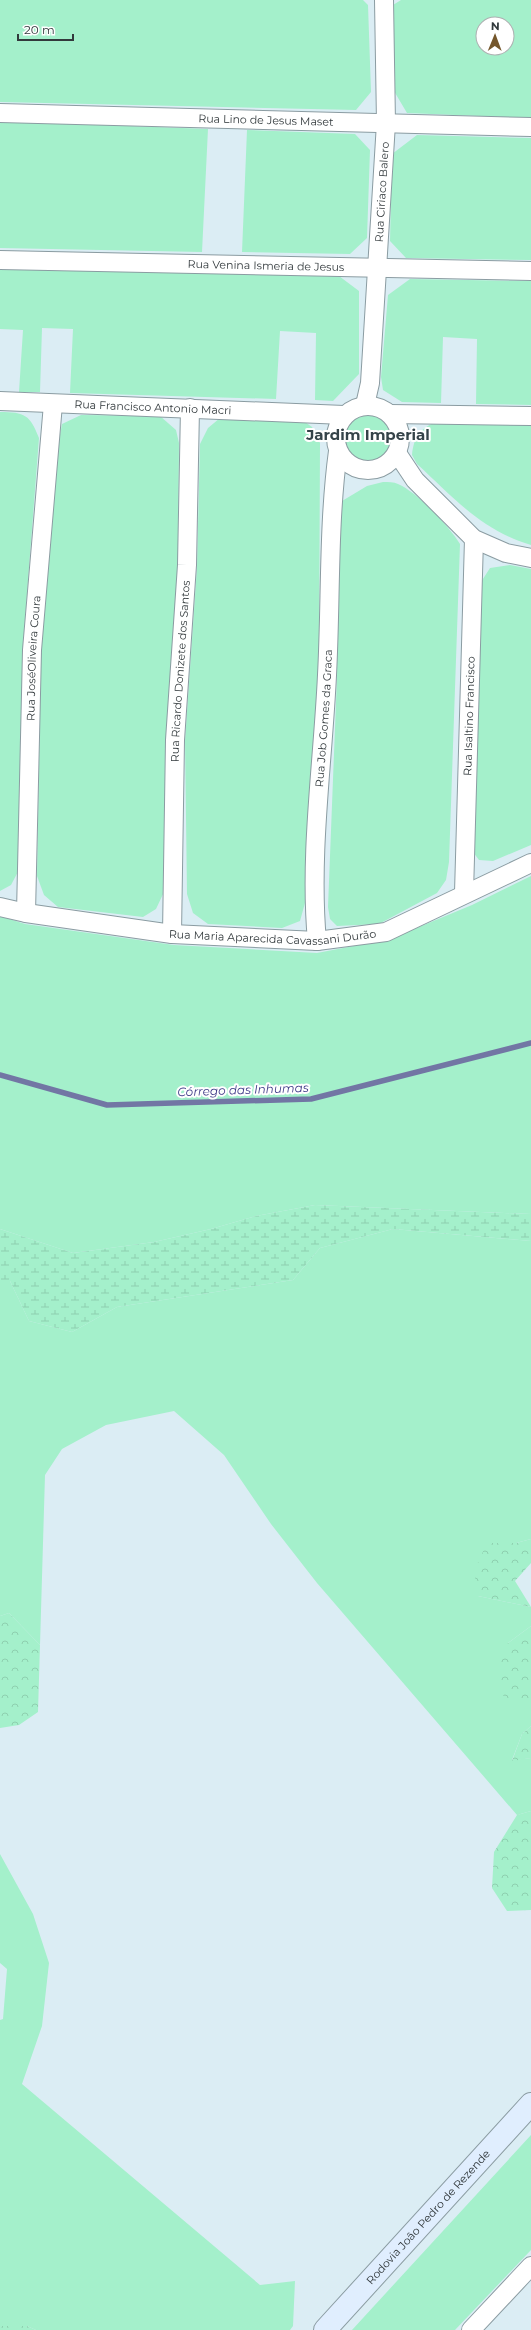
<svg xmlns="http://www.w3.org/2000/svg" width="531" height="2330" font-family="Montserrat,sans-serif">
	<defs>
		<pattern id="forest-crowns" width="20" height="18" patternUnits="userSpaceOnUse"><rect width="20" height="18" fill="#a4f0cb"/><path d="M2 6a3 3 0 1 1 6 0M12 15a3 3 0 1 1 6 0" fill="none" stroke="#8ecfaf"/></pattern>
		<pattern id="wetland-marsh" width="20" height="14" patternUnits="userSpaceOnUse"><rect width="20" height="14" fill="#a4f0cb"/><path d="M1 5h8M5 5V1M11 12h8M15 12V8" fill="none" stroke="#8ecfaf"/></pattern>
	</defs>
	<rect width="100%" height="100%" fill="#dbedf4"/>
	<path fill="#a4f0cb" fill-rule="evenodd" d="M0,0H363L368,5L371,92L356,110L0,102Z
		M401,0H531V118L407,113L391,86L393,5ZM483,24H507V48H483Z
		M0,121L208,129L202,252L0,248Z
		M247,130L355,134L370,150L367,238L350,254L242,252Z
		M417,135L531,138V260L406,258L390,241L392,154Z
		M0,269L339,276L359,291V374L333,401L315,400L316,333L280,331L276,399L70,393L73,329L42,328L40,392H19L23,330L0,329Z
		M410,279L531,281V405L476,404L477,339L443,337L441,403L402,402L383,390L381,377L388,295Z
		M0,412C25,412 30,415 39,438L23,646L20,868L11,885L0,891Z
		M343 438a25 25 0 1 1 50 0a25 25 0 1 1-50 0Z
		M81,415L160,416L176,430L179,443L178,566L166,739L164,892L156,909L143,917L58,907L44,895L37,876L41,654L58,445L62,424Z
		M220,418L301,419L312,427L320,443L319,674L305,903L300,921L282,928L208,924L193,913L187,894L185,741L197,567L200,444L208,428Z
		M437,421L531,424V545C481,530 454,498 417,464L412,455C414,436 420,429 437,421Z
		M383,482C388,482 394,482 398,484C417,492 449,526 460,544L449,862L446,880L437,893L379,924L337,926L330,919L328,907L337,677L338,519L342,501L367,486Z
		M510,565L531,569V845L493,861L479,860L473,852L481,582L490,568Z
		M531,876V1214L315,1205L256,1216L211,1229L154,1242L73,1253L0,1229V916L25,924L174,945L317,953L390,939L472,905Z
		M393,1229L531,1241V1539L516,1543H488L478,1596L531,1607V1626L508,1643V1703H531V1726L522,1734L512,1760L531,1758V1811L517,1815L317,1583L271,1524L224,1455L174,1411L106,1425L62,1449L45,1475L40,1645L9,1613L0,1616V1281H10L29,1321L72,1332L117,1307L293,1280L320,1248Z
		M0,1854L33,1914L49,1963L42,2026L22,2084L260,2285L295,2281L293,2326L290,2330H36L27,2326H0V2020L3,2019L7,1969L0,1963Z
		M531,2135V2250L455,2330H352Z"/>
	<path fill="url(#forest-crowns)" d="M531,1539V1563L515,1581L531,1607L478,1596L474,1571L487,1543H516Z
		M9,1613L40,1645L38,1712L19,1725L0,1728V1616Z
		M531,1626V1703H508L500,1690V1662L508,1643Z
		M531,1726V1758L512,1761L522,1734Z
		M531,1811V1910L507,1911L492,1888L494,1852L517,1815Z
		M0,2326H27L36,2330H0Z"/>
	<path fill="url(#wetland-marsh)" d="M315,1205L531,1214V1241L393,1229L320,1248L293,1280L117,1307L72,1332L29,1321L10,1281H0V1229L73,1253L154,1242L211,1229L256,1216Z"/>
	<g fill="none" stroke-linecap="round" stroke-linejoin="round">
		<path stroke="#7276a4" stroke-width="5.5" d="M0,1075L107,1105L311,1099L531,1043"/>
		<defs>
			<g id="street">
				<path id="s1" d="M0,113L531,127"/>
				<path id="s2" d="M0,260L531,271"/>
				<path id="s3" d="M0,401L344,415"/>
				<path id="s4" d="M365,405L370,383L386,123L384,0"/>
				<circle cx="368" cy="438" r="32"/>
				<path d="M390,414L531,416"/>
				<path d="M397,453L415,480L474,539L506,553L531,558"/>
				<path id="s5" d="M464,893L474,539"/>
				<path id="s6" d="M0,907L26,913L172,934L317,941L386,932L531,863"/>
				<path id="s7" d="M26,913L32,650L53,404"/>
				<path id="s8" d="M172,934L175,740L187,565L190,408"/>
				<path id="s9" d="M317,941C309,855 323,762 327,675C331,600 328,525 338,451"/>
				<path d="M471,2330L531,2266"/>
			</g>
			<g id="secondary">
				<path id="s10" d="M325,2330L531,2104"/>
			</g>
		</defs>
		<use href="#street" stroke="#8b9ca2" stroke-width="20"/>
		<use href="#secondary" stroke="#8b9ca2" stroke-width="24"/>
		<use href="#street" stroke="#fff" stroke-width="18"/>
		<use href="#secondary" stroke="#e0eefe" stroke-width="22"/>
	</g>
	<g text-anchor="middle" stroke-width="4" stroke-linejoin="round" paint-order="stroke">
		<g font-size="11" fill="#32393c" stroke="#fff">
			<text dy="4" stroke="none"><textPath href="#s1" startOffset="266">Rua Lino de Jesus Maset</textPath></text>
			<text dy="4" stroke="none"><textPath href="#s4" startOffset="214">Rua Ciriaco Balero</textPath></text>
			<text dy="4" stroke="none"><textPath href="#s2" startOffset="266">Rua Venina Ismeria de Jesus</textPath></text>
			<text dy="4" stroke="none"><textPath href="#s3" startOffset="153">Rua Francisco Antonio Macri</textPath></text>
			<text dy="4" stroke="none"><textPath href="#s7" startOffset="255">Rua JoséOliveira Coura</textPath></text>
			<text dy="4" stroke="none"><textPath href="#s8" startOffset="263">Rua Ricardo Donizete dos Santos</textPath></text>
			<text dy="4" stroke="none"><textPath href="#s5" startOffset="177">Rua Isaltino Francisco</textPath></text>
			<text dy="4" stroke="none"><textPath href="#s9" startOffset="223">Rua Job Gomes da Graca</textPath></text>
			<text dy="4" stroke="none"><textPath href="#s6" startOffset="275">Rua Maria Aparecida Cavassani Durão</textPath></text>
			<text dy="4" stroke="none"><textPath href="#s10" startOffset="153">Rodovia João Pedro de Rezende</textPath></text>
		</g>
		<g font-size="12" font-style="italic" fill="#3e3a87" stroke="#fff">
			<text transform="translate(243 1090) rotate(-2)" y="4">Córrego das Inhumas</text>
		</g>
		<g font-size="15" font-weight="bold" fill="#354349" stroke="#fff">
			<text x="368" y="440">Jardim Imperial</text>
		</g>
	</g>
	<g transform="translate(495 36) rotate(1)"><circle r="19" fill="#ffffff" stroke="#adb0b1"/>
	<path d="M0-3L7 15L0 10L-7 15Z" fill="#74562b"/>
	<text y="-6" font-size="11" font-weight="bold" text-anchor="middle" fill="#32393c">N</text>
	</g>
	<path d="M18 34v6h55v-6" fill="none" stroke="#32393c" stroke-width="2"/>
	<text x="24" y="34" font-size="12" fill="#32393c" stroke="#ffffff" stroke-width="3" paint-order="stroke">20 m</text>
</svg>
